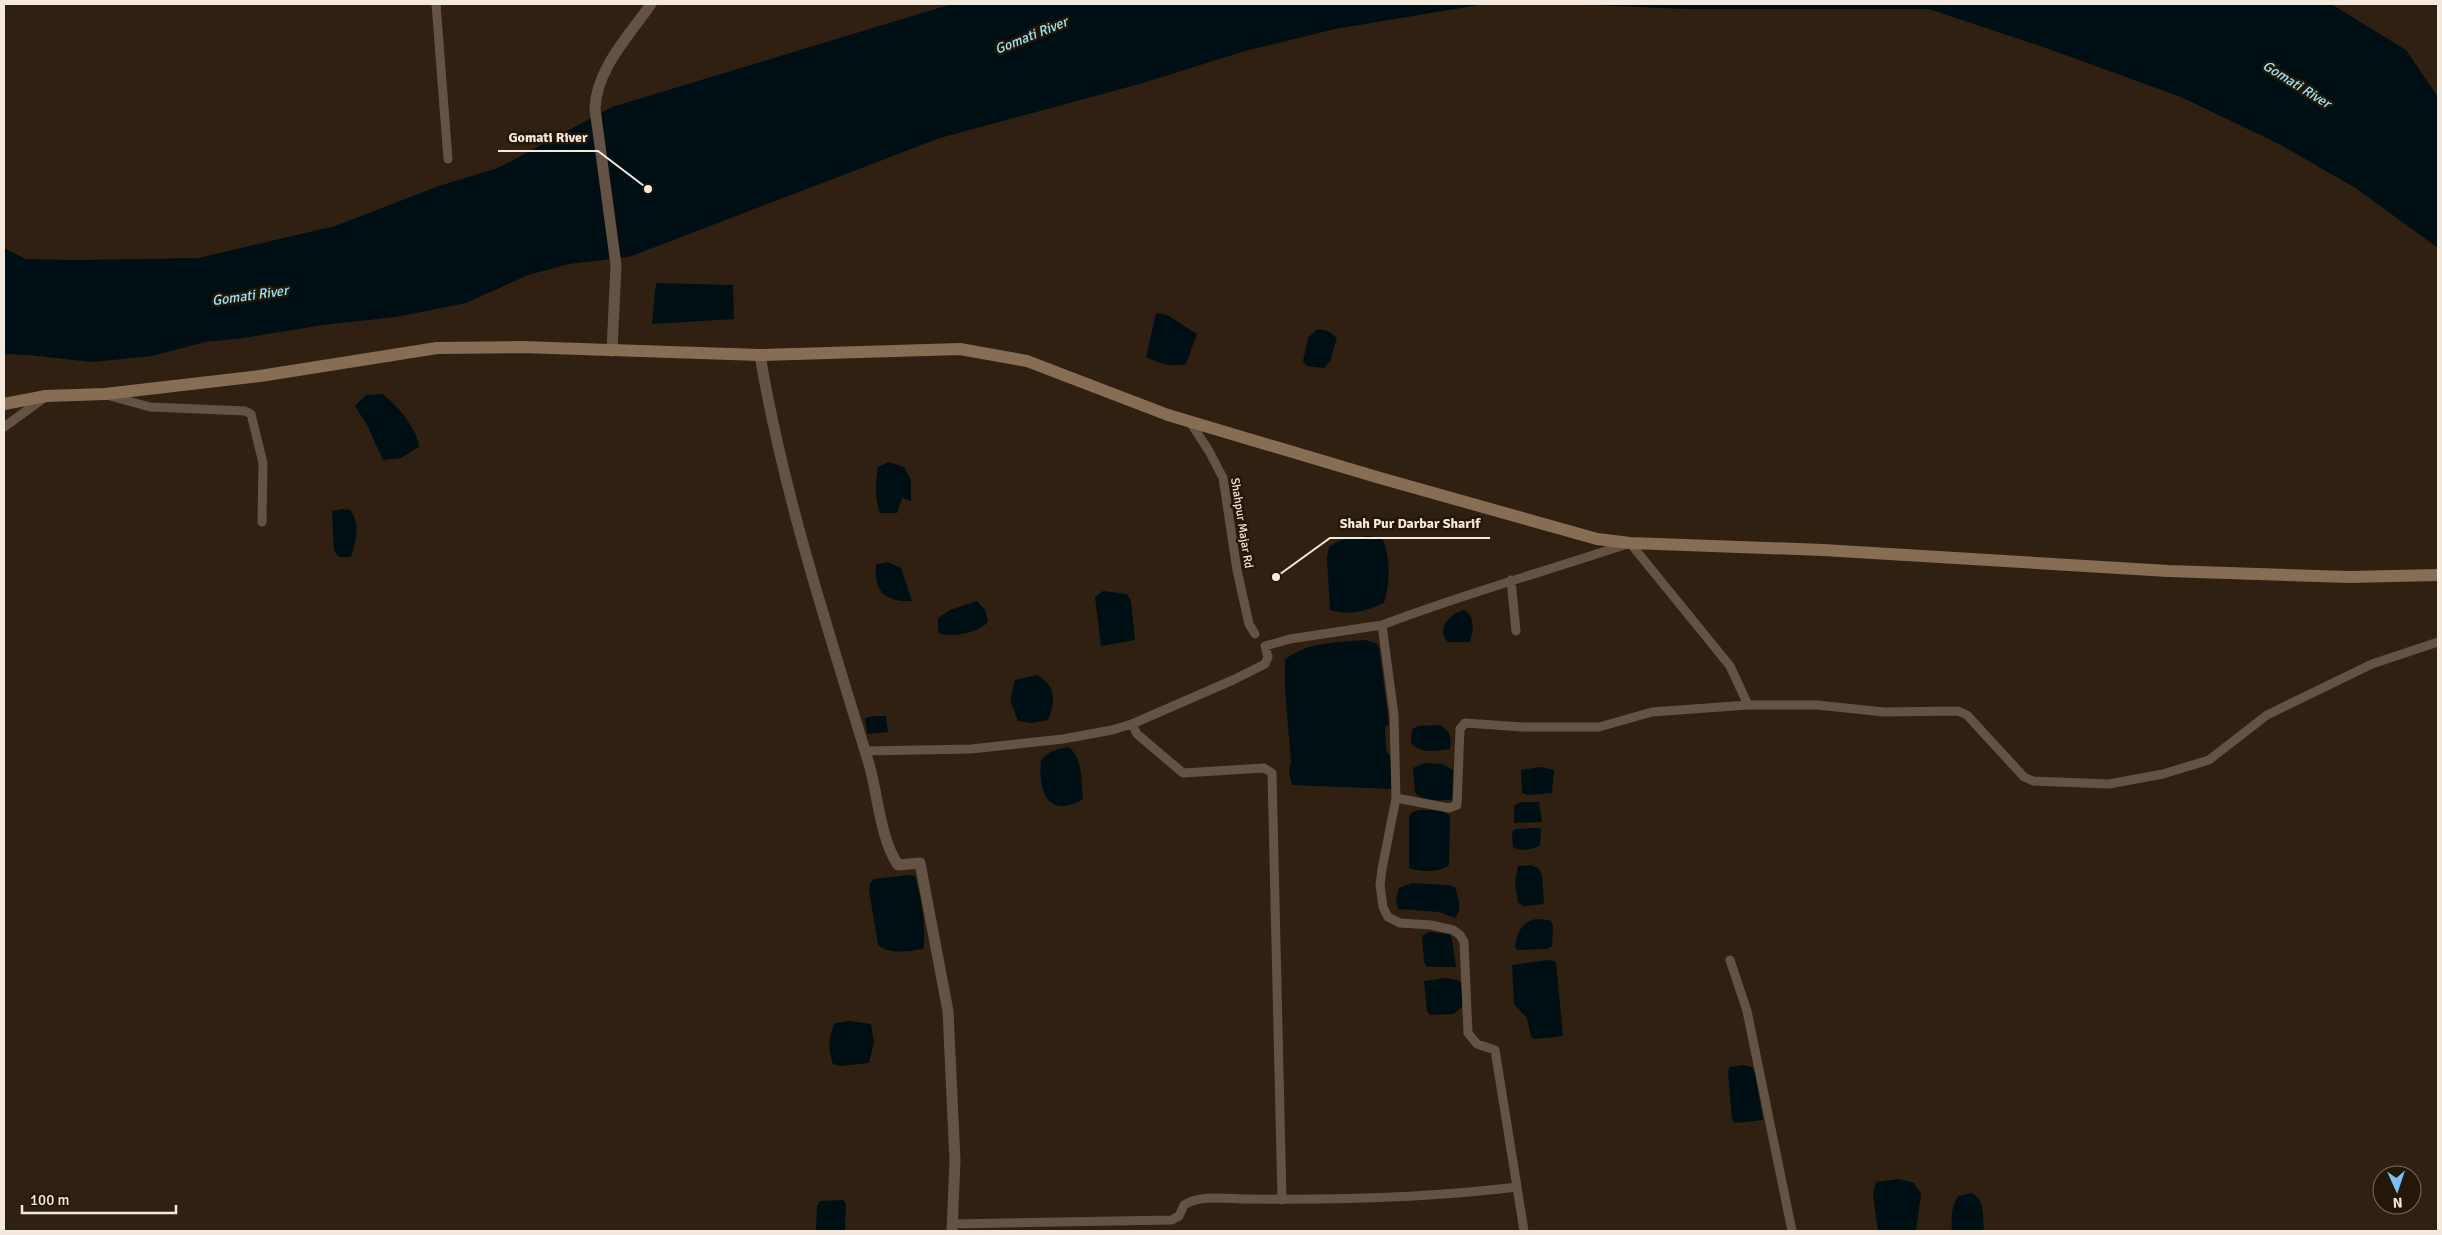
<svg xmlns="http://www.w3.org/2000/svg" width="2442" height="1235" font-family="Signika,sans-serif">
	<rect width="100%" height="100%" fill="#2f2011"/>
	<path fill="#000f14" d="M952,4H1485L1335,29L1245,51L1143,83L940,138L629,257L569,264L528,275L466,303L396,317L323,325L243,338L205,342L152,356L92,362L29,355L4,354V248L26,259L78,260L198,258L335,226L439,186L498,168L612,107Z
		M1567,4H2331L2406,50L2438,97V248L2357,189L2281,145L2181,97L2043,47L1929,9H1684Z
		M656,283L733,285L734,319L652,324Z
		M1156,313L1167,315L1197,334L1186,364C1172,368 1159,363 1146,357Z
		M1317,329L1328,331L1337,338L1330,361L1324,368L1306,366L1303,361L1308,338Z
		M382,394C396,403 418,430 419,447L401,458L383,460L367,425L355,406L366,395Z
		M889,462L904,467L911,480V501L902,498L897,513H880C875,497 875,484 878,467Z
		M343,509L350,510C361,523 356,541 351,557H339L334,550L332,511Z
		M1366,536L1382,538C1391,555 1390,585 1384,603C1366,611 1350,616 1330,610L1327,558L1329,547L1341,540Z
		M888,562L901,568L912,601C885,602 874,593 876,564Z
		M1103,591L1127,594L1131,601L1135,640L1101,646L1095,597Z
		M977,601L985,610L988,622C977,633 953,638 938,633V618L950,610Z
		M1464,610C1476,617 1473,630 1470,642H1448C1435,629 1450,613 1464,610Z
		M1365,640L1376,643L1379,647L1389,724L1385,727L1386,750L1391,757L1392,789L1292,785L1289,772L1291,762L1285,690V660C1305,642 1340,642 1365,640Z
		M1037,675C1056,686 1056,701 1048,720L1032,723L1018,721L1010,701L1015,680Z
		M875,716H886L888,732L867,734L865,718Z
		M1439,725C1450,730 1452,736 1450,749C1436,751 1423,754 1411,744L1412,729L1418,726Z
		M1069,747C1083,759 1081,781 1083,799C1048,820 1038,792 1041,760C1049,751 1057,749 1069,747Z
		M1425,763L1442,764L1453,770L1452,800C1439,800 1425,802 1415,793L1413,768Z
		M1541,767L1554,770L1552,793L1527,795L1522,793L1521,770Z
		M1539,802L1542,822L1514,823V805L1521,802Z
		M1420,810H1438L1450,815L1449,865C1439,873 1421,872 1409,868V817L1412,812Z
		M1537,828L1541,829L1540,845C1531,850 1521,852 1513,847L1512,832L1515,829Z
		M1531,865L1538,868L1542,875L1544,904L1523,906L1518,902L1515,882L1518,866Z
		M909,875L915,876C921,899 927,926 923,949C908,951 890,955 878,945L869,890L870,883L874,879Z
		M1412,883L1448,885L1455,887C1458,898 1463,908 1455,918L1439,912L1398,909L1396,900L1399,888Z
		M1536,919L1550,920L1553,925L1552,946L1547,949L1517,950L1515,947C1517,933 1521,922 1536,919Z
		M1429,932L1450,934L1452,939L1456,967H1427L1424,962L1422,936Z
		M1548,960L1556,962L1563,1036L1535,1039L1531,1037L1527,1018L1514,1004L1512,965Z
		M1446,978L1458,980L1461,983L1463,1006L1454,1014L1430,1015L1427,1011L1424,981Z
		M849,1021L871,1024L874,1043L869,1063L840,1066L833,1064C828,1051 828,1036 835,1023Z
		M1743,1065L1752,1067L1755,1073L1763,1120L1735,1123L1732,1119L1728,1072L1730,1067Z
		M1899,1179L1914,1183L1921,1194L1916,1231H1878L1873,1194L1876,1182Z
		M1971,1193C1985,1198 1983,1218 1984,1231H1952C1951,1218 1951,1208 1958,1196Z
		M843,1200L846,1203L845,1231H816L817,1206L820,1201Z"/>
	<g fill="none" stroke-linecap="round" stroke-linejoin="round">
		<path stroke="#645344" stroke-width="9" d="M436,4L448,159
			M110,396L150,407L245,411L251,414L263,463L262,522
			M1190,422L1209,451L1223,478L1237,570L1249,624L1255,634
			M4,427L44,398
			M1511,580L1516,631
			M1382,625C1463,594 1547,571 1630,543L1730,666L1748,705
			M865,751L971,749L1063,739L1112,730L1132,724L1137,734L1183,773L1264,768L1272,773L1282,1200
			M1396,798L1449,808L1457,805L1460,729L1465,723L1523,727H1599L1652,712L1748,705H1817L1884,712L1958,711L1967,715L2024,777L2033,781L2109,784L2163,774L2209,760L2267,715L2372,664L2438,642
			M1730,960L1747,1011L1792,1231
			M1517,1187L1524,1231
			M952,1224L1172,1220L1179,1216L1184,1205C1200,1194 1229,1199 1248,1199C1337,1200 1428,1198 1517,1187L1495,1050L1477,1044L1468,1033L1464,942L1460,935L1453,930L1431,925L1400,923L1388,917L1383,907L1380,885L1382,869L1396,798L1394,715L1382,625L1290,639L1265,646L1268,657L1265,664L1233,680L1132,724"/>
		<path stroke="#645344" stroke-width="11" d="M612,351L616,265L595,109C596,69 629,36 651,4
			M760,355C783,493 828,629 869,764C878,795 880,838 898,865L920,863L948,1011L955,1161L952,1231"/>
		<path stroke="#886d55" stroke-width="12" d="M4,404L46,396L105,394L260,376L437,348L521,347L760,355L960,349L1027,361L1168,415L1380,478L1597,539L1630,543L1823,550L2168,571L2349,577L2438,575"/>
	</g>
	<g text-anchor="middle" stroke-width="5" stroke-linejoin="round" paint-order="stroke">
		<g font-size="12" fill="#f3e9df" stroke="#251708">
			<text transform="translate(1242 523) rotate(81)" y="4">Shahpur Majar Rd</text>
		</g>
		<g font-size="14" font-style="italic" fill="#98e6fa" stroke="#251708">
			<text transform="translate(1031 35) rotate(-22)" y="5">Gomati River</text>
			<text transform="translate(2297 84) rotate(32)" y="5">Gomati River</text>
			<text transform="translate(250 295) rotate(-8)" y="5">Gomati River</text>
		</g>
	</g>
	<path fill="none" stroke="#f3e9df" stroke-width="2" d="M648 189L598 151H498M1276 577L1330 538H1490"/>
	<g fill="#f3e9df" stroke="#251708" stroke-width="2">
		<circle cx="648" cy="189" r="5"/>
		<circle cx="1276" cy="577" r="5"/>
	</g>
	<g font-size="14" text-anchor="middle" font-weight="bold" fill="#f3e9df" stroke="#251708" stroke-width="5" stroke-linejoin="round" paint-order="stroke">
		<text x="548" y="142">Gomati River</text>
		<text x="1410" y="528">Shah Pur Darbar Sharif</text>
	</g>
	<rect width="2442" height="1235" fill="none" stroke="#f3e9df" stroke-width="10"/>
	<g transform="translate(2397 1190) rotate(177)"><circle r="24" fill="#251708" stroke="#776b5e"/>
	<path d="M0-4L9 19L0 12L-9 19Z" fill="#7abff8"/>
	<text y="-8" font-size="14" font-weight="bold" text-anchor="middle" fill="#f3e9df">N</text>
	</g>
	<path d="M22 1205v8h154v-8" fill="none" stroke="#f3e9df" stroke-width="2.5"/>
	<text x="30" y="1205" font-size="15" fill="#f3e9df" stroke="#251708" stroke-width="4" paint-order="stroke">100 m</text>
</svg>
